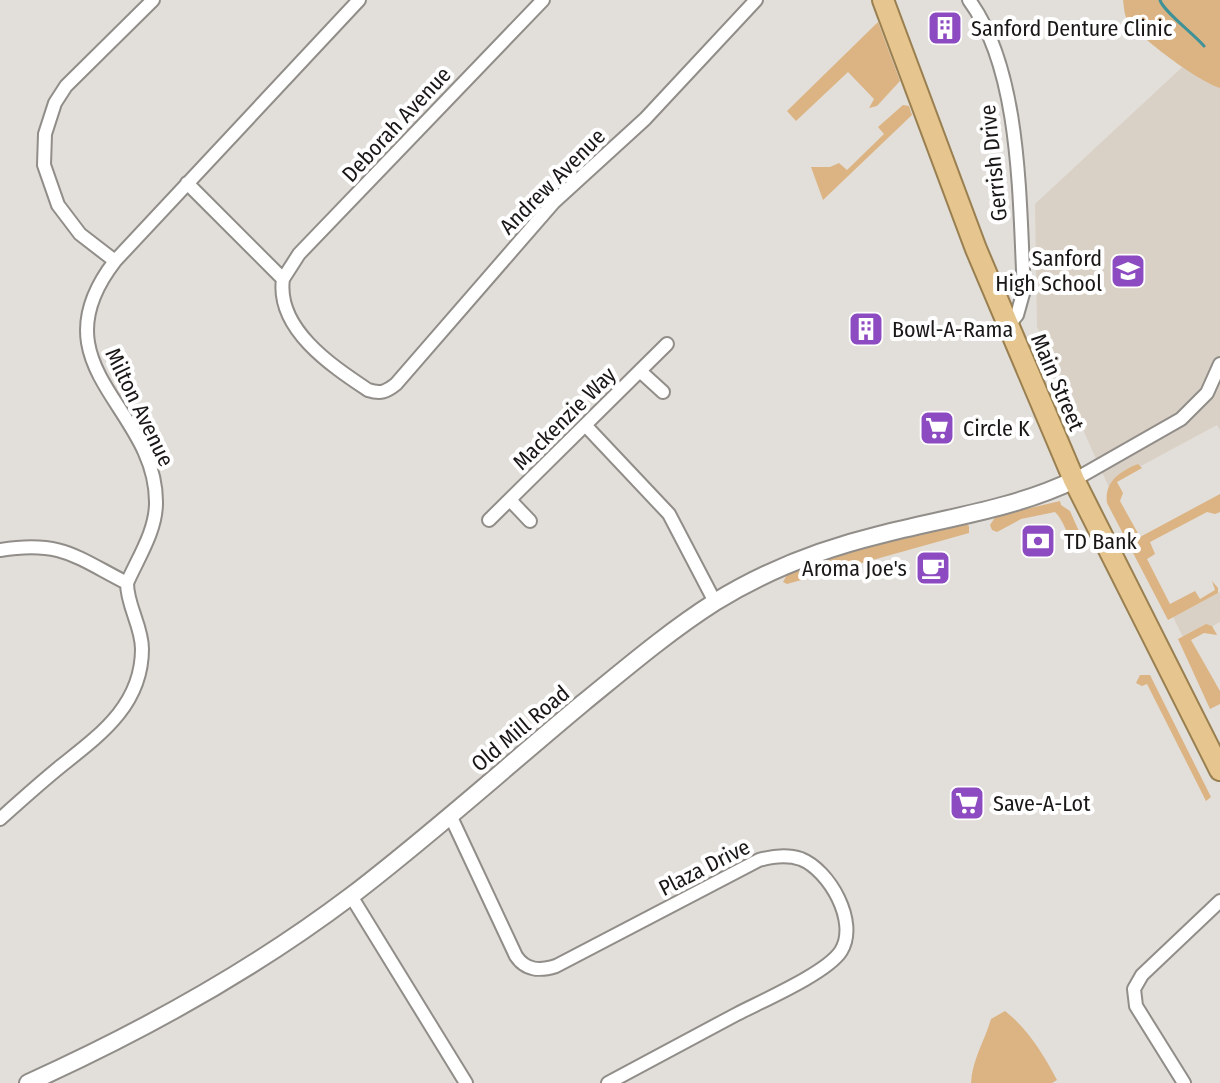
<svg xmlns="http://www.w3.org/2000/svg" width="1220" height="1083" font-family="'Fira Sans Condensed',sans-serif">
	<rect width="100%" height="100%" fill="#e2ded9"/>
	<path fill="#dad1c6" d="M1220,32V430L1217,425L1115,480L1111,492L1037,327L1035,204Z
		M1220,592V622L1185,641L1173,617Z"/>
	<path fill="#dcb483" d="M1123,0H1220V88C1198,81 1139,38 1127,19C1124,14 1124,6 1123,0Z
		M878,22L900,81L877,106L869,108L874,99L848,72L796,121L787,111Z
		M903,105L909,106L912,115L823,200L811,167H830L839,163L847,170L884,134L878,127Z
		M1138,464L1142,468L1117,482L1123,493L1120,501L1140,537L1220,494V512L1215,514L1207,512L1150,542L1155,554L1147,559L1170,604L1195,591L1200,599L1215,590L1212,581L1218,588V593L1168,620L1107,503C1104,482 1120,471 1138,464Z
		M1060,501L1061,505L1070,511L1086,547C1068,549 1067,523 1055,512L1021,519L997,532L992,530L990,525L996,516Z
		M963,522L969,526V533L787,584L783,582L788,573L845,551Z
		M1206,624L1212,626L1217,635L1204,633L1191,640L1220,691V704L1210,709L1178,639Z
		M1140,675H1150L1211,797L1206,801L1147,684L1142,686L1136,683Z
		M1005,1011C1028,1029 1044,1055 1057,1080L1052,1083H971C972,1060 985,1040 991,1019Z"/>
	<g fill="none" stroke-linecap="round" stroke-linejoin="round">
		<path stroke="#409298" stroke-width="3" d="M1160,0C1163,11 1194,34 1204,46"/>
		<defs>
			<path id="minor" d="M969,0C1022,72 1019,203 1024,290L1017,315L1008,326
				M187,183L283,279C276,329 332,366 368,390C381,394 386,392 396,384L554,202L645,119L756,0
				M115,261L80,234L58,205L44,165L45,134L55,103L66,86L153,0
				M283,279L299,254L543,0
				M640,371L663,392
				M586,426L669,514L715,602
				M1074,480L1181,419L1207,393L1220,364
				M510,500L530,521
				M489,520L667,344
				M0,550C61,540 76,557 127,583
				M450,815L516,956C526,971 540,971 556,966L759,860C773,856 787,854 801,859C829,870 859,922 841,951C827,973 762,1001 737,1014C694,1037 651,1060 608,1083
				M0,819C20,801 40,783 61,766C100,735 142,705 142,649C142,626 127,606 127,583C138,558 156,531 156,503C157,407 33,367 115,261L359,0
				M351,896L466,1083
				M1184,1083L1136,1006L1134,989L1142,975L1220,901"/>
			<path id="tertiary" d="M28,1083C141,1032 253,970 351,896C431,835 506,767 583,703C626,668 668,632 715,602C765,571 822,549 879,535C944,518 1014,509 1074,480"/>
			<path id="trunk" d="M883,0L976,249L1074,480L1220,770"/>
		</defs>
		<use href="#minor" stroke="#918d89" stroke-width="16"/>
		<use href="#tertiary" stroke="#918d89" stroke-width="20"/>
		<use href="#trunk" stroke="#9a8051" stroke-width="24"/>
		<use href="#minor" stroke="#fff" stroke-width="12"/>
		<use href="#tertiary" stroke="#fff" stroke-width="16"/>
		<use href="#trunk" stroke="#e6c68e" stroke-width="20"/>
	</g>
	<defs>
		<symbol id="building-square" viewBox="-11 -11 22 22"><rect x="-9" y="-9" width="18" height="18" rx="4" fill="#8c4bc0" stroke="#fff"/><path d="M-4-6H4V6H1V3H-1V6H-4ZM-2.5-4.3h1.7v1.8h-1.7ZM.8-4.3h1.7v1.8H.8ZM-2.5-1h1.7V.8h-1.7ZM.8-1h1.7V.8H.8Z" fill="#fff"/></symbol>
		<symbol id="school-square" viewBox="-11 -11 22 22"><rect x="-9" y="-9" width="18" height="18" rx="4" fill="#8c4bc0" stroke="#fff"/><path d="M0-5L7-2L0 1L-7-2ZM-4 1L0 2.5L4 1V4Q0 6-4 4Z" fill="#fff"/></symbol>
		<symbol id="supermarket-square" viewBox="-11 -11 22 22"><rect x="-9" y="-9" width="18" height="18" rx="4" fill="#8c4bc0" stroke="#fff"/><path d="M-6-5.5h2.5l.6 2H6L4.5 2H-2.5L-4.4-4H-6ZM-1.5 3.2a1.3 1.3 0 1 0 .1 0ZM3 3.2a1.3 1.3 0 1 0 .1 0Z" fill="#fff"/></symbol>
		<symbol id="bank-square" viewBox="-11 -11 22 22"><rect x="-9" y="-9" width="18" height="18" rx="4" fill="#8c4bc0" stroke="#fff"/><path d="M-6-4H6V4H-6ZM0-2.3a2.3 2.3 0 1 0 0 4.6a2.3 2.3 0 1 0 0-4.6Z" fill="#fff"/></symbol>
		<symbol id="cafe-square" viewBox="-11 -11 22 22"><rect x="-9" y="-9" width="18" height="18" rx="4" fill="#8c4bc0" stroke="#fff"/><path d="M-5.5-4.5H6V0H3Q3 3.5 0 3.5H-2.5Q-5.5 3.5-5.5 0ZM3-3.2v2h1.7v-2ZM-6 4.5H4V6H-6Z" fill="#fff"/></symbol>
	</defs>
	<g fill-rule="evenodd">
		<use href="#building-square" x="925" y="8" width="40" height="40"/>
		<use href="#school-square" x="1108" y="251" width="40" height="40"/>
		<use href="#building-square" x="846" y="309" width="40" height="40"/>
		<use href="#supermarket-square" x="917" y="408" width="40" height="40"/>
		<use href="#bank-square" x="1018" y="521" width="40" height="40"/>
		<use href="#cafe-square" x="913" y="548" width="40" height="40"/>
		<use href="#supermarket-square" x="947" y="783" width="40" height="40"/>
	</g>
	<g text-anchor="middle" stroke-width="8" stroke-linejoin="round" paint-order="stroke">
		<g font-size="22" fill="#191816" stroke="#fff" text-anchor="start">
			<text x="971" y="36">Sanford Denture Clinic</text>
			<text x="1102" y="266" text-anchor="end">Sanford<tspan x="1102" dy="25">High School</tspan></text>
			<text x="892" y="337">Bowl-A-Rama</text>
			<text x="963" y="436">Circle K</text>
			<text x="1064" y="549">TD Bank</text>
			<text x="907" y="576" text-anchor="end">Aroma Joe's</text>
			<text x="993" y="811">Save-A-Lot</text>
		</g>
		<g font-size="22" fill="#191816" stroke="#fff">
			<text transform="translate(396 124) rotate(-47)" y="8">Deborah Avenue</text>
			<text transform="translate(993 163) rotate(-96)" y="8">Gerrish Drive</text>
			<text transform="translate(552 181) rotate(-45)" y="8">Andrew Avenue</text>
			<text transform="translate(1058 382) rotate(67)" y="8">Main Street</text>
			<text transform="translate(140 407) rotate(64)" y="8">Milton Avenue</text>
			<text transform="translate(564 418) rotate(-45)" y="8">Mackenzie Way</text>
			<text transform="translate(520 728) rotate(-40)" y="8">Old Mill Road</text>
			<text transform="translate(704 867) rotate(-27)" y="8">Plaza Drive</text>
		</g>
	</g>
</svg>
